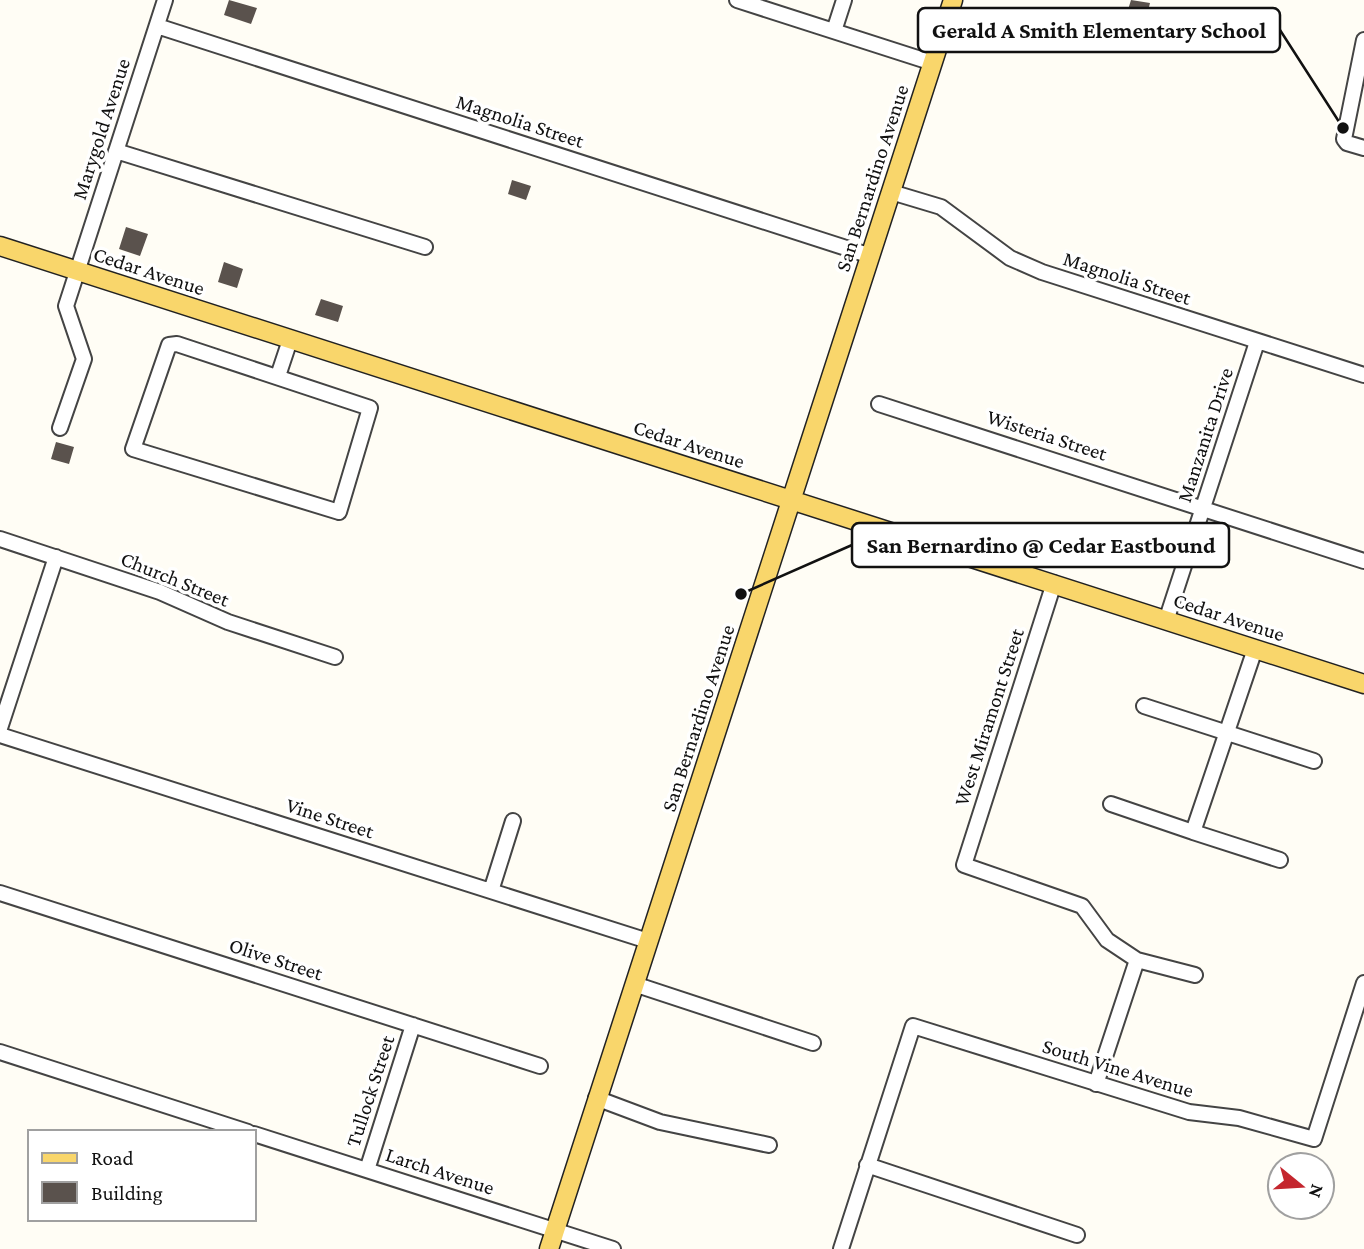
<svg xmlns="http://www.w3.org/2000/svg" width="1364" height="1249" font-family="'Crimson Pro',serif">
	<rect width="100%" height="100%" fill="#fffdf5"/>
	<path fill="#5a524d" d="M229,0L257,8L251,24L224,15Z
		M1131,0L1150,3L1146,19L1127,13Z
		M512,180L531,186L526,200L508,194Z
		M126,227L148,234L140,256L119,249Z
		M224,262L243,269L237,288L218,282Z
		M321,299L343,306L338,322L315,315Z
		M56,442L74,447L69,464L51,459Z"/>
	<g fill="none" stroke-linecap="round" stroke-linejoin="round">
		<defs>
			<path id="minor" d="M737,0L933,63
				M157,26L871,256
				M834,31L844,0
				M1364,40L1344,139L1347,143L1364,148
				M116,151L425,247
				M891,192L941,207L1010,258L1042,272L1364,375
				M177,344L370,408L339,512L133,449L169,345Z
				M278,376L290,340
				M879,404L1364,561
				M60,428L84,359L66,306L165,0
				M0,539L160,592L228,622L335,657
				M1054,583L964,865L1082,906L1107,940L1137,960L1195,975
				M1166,621L1257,342
				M1255,649L1193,832L1280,860
				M1144,706L1314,761
				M0,728L56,557
				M0,735L648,941
				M1111,804L1193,832
				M491,891L513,821
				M0,893L540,1066
				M634,984L813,1043
				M0,1052L248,1132
				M1096,1084L1137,960
				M596,1098L660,1122L769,1145
				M254,1134L613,1249
				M867,1165L1077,1235
				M367,1170L413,1025
				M841,1249L913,1026L1189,1112L1239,1118L1314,1139L1364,983"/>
			<path id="major" d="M0,246L1364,684
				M549,1249L953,0"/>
		</defs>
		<use href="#minor" stroke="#444" stroke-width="18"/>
		<use href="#major" stroke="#222" stroke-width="21"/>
		<use href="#minor" stroke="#fff" stroke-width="14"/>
		<use href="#major" stroke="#f9d66b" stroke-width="18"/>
	</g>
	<g text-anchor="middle" stroke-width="7" stroke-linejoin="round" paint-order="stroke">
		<g font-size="21" fill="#111" stroke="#fff">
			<text transform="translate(520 121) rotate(18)" y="7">Magnolia Street</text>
			<text transform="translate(101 129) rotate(-72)" y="7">Marygold Avenue</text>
			<text transform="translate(872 178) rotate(-72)" y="7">San Bernardino Avenue</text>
			<text transform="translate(149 271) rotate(18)" y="7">Cedar Avenue</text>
			<text transform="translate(1127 278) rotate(18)" y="7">Magnolia Street</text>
			<text transform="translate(1047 435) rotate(18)" y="7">Wisteria Street</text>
			<text transform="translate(1205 435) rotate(-72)" y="7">Manzanita Drive</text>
			<text transform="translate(689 444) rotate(18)" y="7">Cedar Avenue</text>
			<text transform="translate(175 579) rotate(22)" y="7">Church Street</text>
			<text transform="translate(1229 617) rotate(18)" y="7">Cedar Avenue</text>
			<text transform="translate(989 717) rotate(-72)" y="7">West Miramont Street</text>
			<text transform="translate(698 718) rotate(-72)" y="7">San Bernardino Avenue</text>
			<text transform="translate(330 818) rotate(18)" y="7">Vine Street</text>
			<text transform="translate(276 959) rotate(18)" y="7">Olive Street</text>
			<text transform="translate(1118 1068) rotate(17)" y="7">South Vine Avenue</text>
			<text transform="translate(370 1091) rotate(-72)" y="7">Tullock Street</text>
			<text transform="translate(440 1171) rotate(18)" y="7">Larch Avenue</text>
		</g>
	</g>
	<path fill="none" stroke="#111" stroke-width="2.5" d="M1343 128L1280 30M741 594L852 545"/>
	<g fill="#111" stroke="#fff" stroke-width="2.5">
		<circle cx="1343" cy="128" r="7"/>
		<circle cx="741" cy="594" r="7"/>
	</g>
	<g fill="#fff" stroke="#111" stroke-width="2.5">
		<rect x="918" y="8" width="362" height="44" rx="7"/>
		<rect x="852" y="523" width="377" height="44" rx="7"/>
	</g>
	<g font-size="23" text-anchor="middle" font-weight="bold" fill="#111">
		<text x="1099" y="38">Gerald A Smith Elementary School</text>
		<text x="1041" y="553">San Bernardino @ Cedar Eastbound</text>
	</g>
	<rect x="28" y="1130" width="228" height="91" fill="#ffffff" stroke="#a0a0a0" stroke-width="2"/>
	<rect x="42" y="1153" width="35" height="10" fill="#f9d66b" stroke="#a0a0a0" stroke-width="2"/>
	<text x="91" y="1165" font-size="21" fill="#111111">Road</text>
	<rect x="42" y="1182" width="35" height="21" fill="#5a524d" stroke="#a0a0a0" stroke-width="2"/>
	<text x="91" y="1200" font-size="21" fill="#111111">Building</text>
	<g transform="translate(1301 1186) rotate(108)"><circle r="33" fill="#ffffff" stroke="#a0a0a0" stroke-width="2"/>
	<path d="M0-5L12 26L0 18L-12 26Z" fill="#c4262e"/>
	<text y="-10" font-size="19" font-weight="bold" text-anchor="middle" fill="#111111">N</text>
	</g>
</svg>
